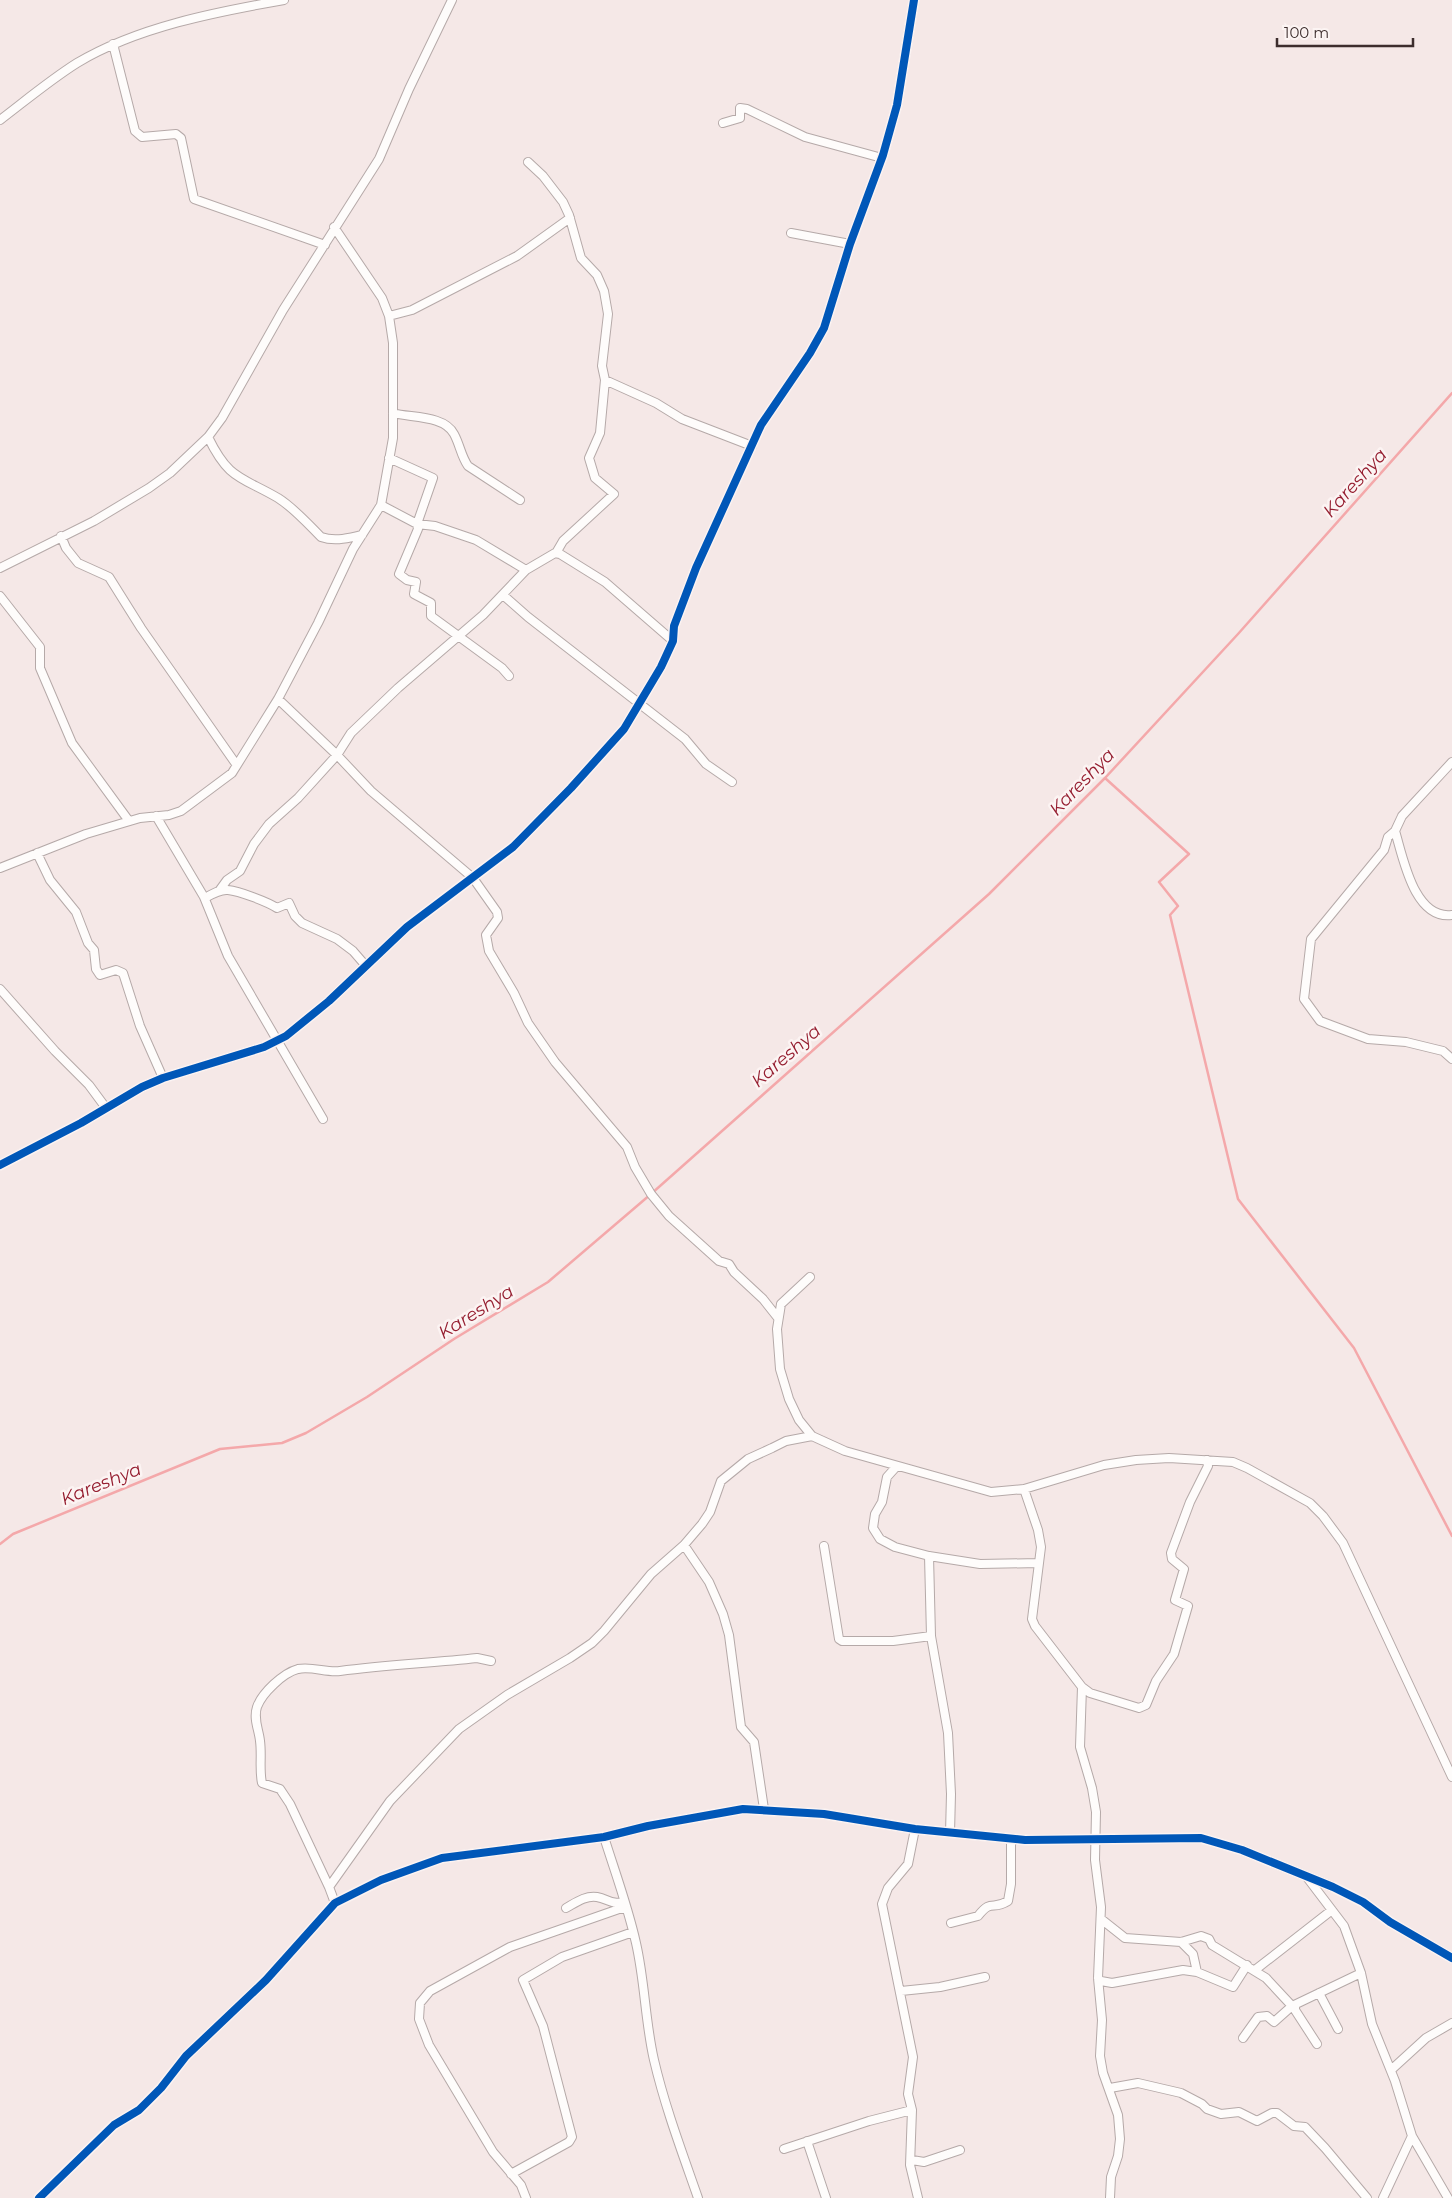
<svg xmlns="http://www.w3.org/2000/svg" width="1452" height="2198" font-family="Montserrat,sans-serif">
	<rect width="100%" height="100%" fill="#f5e8e7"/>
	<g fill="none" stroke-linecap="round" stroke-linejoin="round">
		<path stroke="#f4a8aa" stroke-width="2.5" d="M1105,778L1189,854L1159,882L1178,906L1170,915L1238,1199L1354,1348L1452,1536
			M0,1544L13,1534L220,1449L282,1443L306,1433L367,1397L454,1339L548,1282L651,1194L989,894L1105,778L1238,634L1452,393"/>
		<defs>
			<path id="street" d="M113,44L135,131L142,137L176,134L181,138L194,199L325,245
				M0,120C25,101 50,80 77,63C137,27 216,12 284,0
				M723,123L740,118V108L747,109L805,137L882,158
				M528,162L543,176L563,202L569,215L581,258L597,275L604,291L608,314L602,366L605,380L656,403L682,419L752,446
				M791,233L850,244
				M389,316L412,310L517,256L570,218
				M393,413C411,418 444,415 454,434C460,445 461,456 468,466L520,500
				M208,437C229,480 240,476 278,498C294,508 308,524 321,537C335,542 348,538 362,535
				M389,458L433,478L417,524L418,529L399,574L407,580L416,582L414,594L431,603V616L502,668L509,676
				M381,505L417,524L435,526L476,540L526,570L555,553L560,554L605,582L673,641
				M61,536L66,548L78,563L109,577L141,628L236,764
				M556,553L563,541L614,494L595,478L589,458L600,433L605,380
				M0,568L94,521L149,488L170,473L208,437L222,418L283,310L379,159L409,89L452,0
				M503,595L528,617L685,739L706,764L732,782
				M0,596L40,647V668L72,743L129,821
				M278,699L337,755L371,791L473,878L497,912L498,918L486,935L489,951L514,993L528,1023L555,1062L627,1147L635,1167L651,1194L669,1216L719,1261L729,1264L734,1272L763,1299L778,1318
				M1452,762L1402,816L1395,831C1403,857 1414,920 1452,915
				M156,816L204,897L228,956L323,1119
				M1395,831L1388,837L1384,850L1311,939L1304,999L1320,1021L1368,1039L1406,1042L1443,1051L1452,1059
				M37,853L50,880L76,912L88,943L94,950L96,969L100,975L116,970L123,973L140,1026L163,1078
				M0,868L86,834L140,818L169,815L181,811L232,773L278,699L318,623L353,549L381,505L393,438V343L389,316L382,298L334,227
				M219,891L227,880L240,871L254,844L269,824L298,798L337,755L351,733L398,688L483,615L526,570
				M205,898C212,894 220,889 228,890C239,891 268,902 277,908L289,903L295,916L302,923L337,939L353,951L366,966
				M0,989L55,1051L89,1085L106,1108
				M0,1165L81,1123L142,1087L163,1078L264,1047L286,1036L329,1001L407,927L513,847L571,788L624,729L661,667L673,641L674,626L696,568L761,425L810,353L824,328L850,244L883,155L897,105L914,0
				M810,1277L781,1304L777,1329L780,1369L789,1399L799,1420L812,1436L845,1451L991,1492L1024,1489L1104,1465L1136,1460L1169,1458L1233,1462L1247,1468L1310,1503L1323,1516L1343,1543L1452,1777
				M896,1467L887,1477L882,1502L875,1514L873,1528L880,1539L895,1547L929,1556L980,1564L1039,1563
				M1024,1489L1038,1530L1041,1547L1032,1619L1035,1626L1082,1687L1080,1747L1092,1788L1096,1812L1095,1860L1101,1907L1098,1978L1102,2020L1100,2056L1103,2073L1118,2115L1120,2139L1118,2156L1111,2177L1110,2198
				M684,1545L709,1582L723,1614L729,1635L741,1727L754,1742L764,1809
				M824,1546L839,1639L842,1641H893L931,1636
				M929,1556L931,1636L948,1733L951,1794L950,1833
				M1082,1687L1090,1693L1139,1708L1146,1705L1156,1681L1174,1654L1188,1606L1175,1600L1184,1569L1172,1559L1171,1553L1190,1502L1208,1466L1207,1460
				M915,1829L908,1864L888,1888L882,1904L913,2057L908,2094L912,2110L910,2165L918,2198
				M604,1837C615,1872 628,1907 636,1943C645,1982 645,2021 654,2060C665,2107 682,2152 698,2198
				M1306,1876L1344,1926L1361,1973L1372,2024L1395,2081L1412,2136L1448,2198
				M329,1887L290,1804L280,1789L262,1783C259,1769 262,1755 260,1741C259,1730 253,1719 257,1707C262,1693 283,1673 298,1669C312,1666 327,1673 340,1671C386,1665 431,1663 477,1658L491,1661
				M335,1903L329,1887L390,1801L459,1729L507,1695L570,1658L592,1643L604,1631L651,1574L684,1545L702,1524L710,1512L721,1481L748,1459L772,1448L786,1441L812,1436
				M566,1908C575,1903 586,1895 597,1897C608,1899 612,1905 624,1902
				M1101,1919L1125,1938L1181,1942L1201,1936L1209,1939L1212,1945L1266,1978L1292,2006L1361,1973
				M951,1923L978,1916C992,1898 992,1911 1008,1901L1011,1884V1839
				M1181,1942L1193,1954L1197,1972L1233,1987L1247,1965
				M1255,1970L1332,1910
				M1098,1978L1101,1981L1112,1983L1183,1970L1197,1972
				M901,1991L940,1987L985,1977
				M1319,1993L1338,2029
				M1295,2006V2010L1317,2044
				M1243,2038L1258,2017L1267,2016L1274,2022L1292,2006
				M1391,2070L1426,2038L1452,2023
				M1110,2088L1138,2083L1181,2093L1202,2104L1207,2109L1221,2114L1239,2112L1257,2121L1272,2113H1277L1294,2126L1305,2127L1325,2148L1367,2198
				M807,2141L826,2198
				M784,2149L869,2121L912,2110
				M912,2160L924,2162L960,2150
				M511,2174L569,2142L572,2137L543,2026L523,1980L562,1957L633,1932
				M39,2198L114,2125L139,2110L161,2088L186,2056L266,1980L335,1903L381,1880L442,1858L604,1837L648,1826L743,1809L824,1814L915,1829L1025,1840L1201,1838L1242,1850L1333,1887L1363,1902L1390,1922L1452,1958
				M526,2198L521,2185L493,2152L429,2045L419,2019L420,2003L430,1991L510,1947L619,1909H626
				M1383,2198L1412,2136"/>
		</defs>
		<use href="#street" stroke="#b5a9a8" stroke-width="10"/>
		<use href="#street" stroke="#fefcfb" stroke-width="8"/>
		<defs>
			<path id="cycleway" d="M0,1165L81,1123L142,1087L163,1078L264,1047L286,1036L329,1001L407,927L513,847L571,788L624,729L661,667L673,641L674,626L696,568L761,425L810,353L824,328L850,244L883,155L897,105L914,0
				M39,2198L114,2125L139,2110L161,2088L186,2056L266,1980L335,1903L381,1880L442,1858L604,1837L648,1826L743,1809L824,1814L915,1829L1025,1840L1201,1838L1242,1850L1333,1887L1363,1902L1390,1922L1452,1958"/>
		</defs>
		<use href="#cycleway" stroke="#fcf4f3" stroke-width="11"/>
		<use href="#cycleway" stroke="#0057b8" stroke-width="8"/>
	</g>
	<g text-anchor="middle" stroke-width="5" stroke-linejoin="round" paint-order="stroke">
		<g font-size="18" font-style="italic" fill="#951e30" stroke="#fcf4f3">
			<text transform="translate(1355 483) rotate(-48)" y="6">Kareshya</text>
			<text transform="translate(1082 782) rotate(-46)" y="6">Kareshya</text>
			<text transform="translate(786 1056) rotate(-41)" y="6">Kareshya</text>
			<text transform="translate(476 1312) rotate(-32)" y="6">Kareshya</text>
			<text transform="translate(101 1484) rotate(-22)" y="6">Kareshya</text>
		</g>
	</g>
	<path d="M1277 38v8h136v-8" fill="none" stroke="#3d2d2d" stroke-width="2.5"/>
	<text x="1284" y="38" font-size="15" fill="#3d2d2d" stroke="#fcf4f3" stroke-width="4" paint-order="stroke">100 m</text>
</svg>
